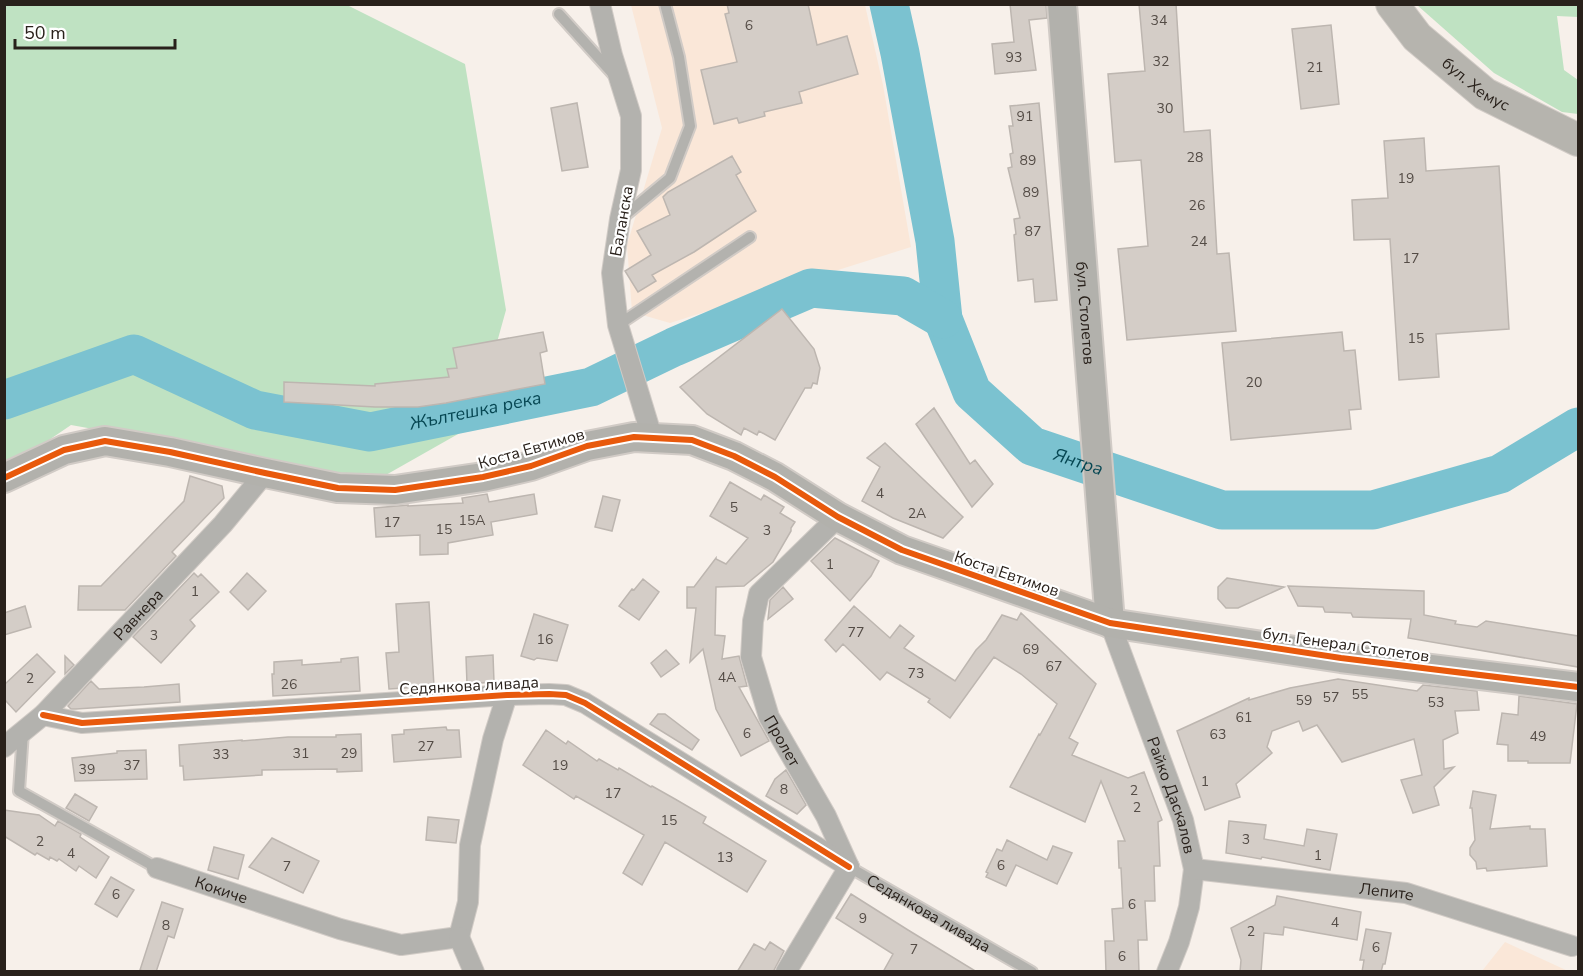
<svg xmlns="http://www.w3.org/2000/svg" width="1583" height="976" font-family="'Nunito Sans',sans-serif">
	<rect width="100%" height="100%" fill="#f7f0ea"/>
	<path fill="#fae7d8" d="M631,5H865L883,85L911,247L670,323L632,312L627,245L662,128Z
		M1505,942L1568,971H1482Z"/>
	<path fill="#bfe2c2" d="M5,5H347L465,64L506,310L474,425L377,480L71,425L5,470Z
		M1417,5H1578V17L1557,16L1564,70L1578,80V114L1562,112L1494,73Z"/>
	<g fill="none" stroke-linecap="round" stroke-linejoin="round">
		<g stroke="#7bc2d0" stroke-width="39">
			<path id="s1" d="M889,4L900,53L935,241L943,319L972,392L1032,446L1222,510H1373L1500,474L1578,427"/>
			<path id="s2" d="M4,400L134,354L255,410L370,432L591,387L674,347L811,288L903,296L943,319"/>
		</g>
	</g>
	<path fill="#d4cdc7" stroke="#bdb6b0" stroke-width="1.5" d="M727,4H808L817,45L847,36L858,74L799,92L802,103L764,112L765,116L739,123L737,118L714,124L701,70L737,62L725,14L729,13Z
		M1010,4H1046L1047,18L1029,20L1036,70L995,74L992,44L1014,42Z
		M1139,4H1176L1184,132L1210,130L1217,254L1229,253L1236,331L1127,340L1118,249L1148,246L1141,160L1115,162L1108,74L1145,71Z
		M1331,25L1339,104L1301,109L1292,29Z
		M577,103L588,167L562,171L551,108Z
		M1039,103L1057,300L1035,302L1033,279L1018,281L1014,235L1016,234L1014,219L1020,218L1008,168L1012,167L1010,154L1013,153L1009,126H1013L1010,106Z
		M1424,138L1426,171L1499,166L1509,329L1436,334L1439,377L1399,380L1390,239L1354,240L1352,200L1388,198L1384,141Z
		M732,156L741,172L736,175L756,211L694,252L652,275L656,281L638,292L625,271L651,255L637,231L670,215L663,197L668,192Z
		M782,309L814,349L820,368L817,384L813,383L811,388H805L775,440L759,431L757,435L744,428L741,435L707,414L680,387Z
		M543,332L547,351L540,353L545,384L446,403L418,407H375L284,402V382L375,386V384L449,377L447,369L457,368L453,348Z
		M1342,332L1344,351L1355,350L1361,409L1349,410L1351,429L1231,440L1222,343Z
		M934,408L970,464L975,460L993,484L972,507L916,424Z
		M885,443L963,517L943,538L893,518L862,501L880,467L867,458Z
		M190,476L222,486L224,498L172,552L176,556L125,610H78L79,586H101L184,501Z
		M730,482L761,500L764,495L784,507L780,513L795,522L791,528V531L773,562L744,586L716,587L715,635L725,636L722,659L739,656L747,686L739,687L769,741L741,756L716,709L703,649L690,662L696,608H687V587H694L716,558V559L726,564L748,538L710,516Z
		M487,494L489,502L534,494L537,514L491,522L493,535L448,543V554L420,555V535L376,537L374,508L408,505V506L463,503L462,498Z
		M603,496L620,500L612,531L595,527Z
		M835,538L879,561L871,576L850,601L811,561Z
		M194,573L198,577L201,574L219,592L190,620L195,626L161,663L133,637Z
		M247,573L266,591L248,610L230,592Z
		M1227,578L1251,582L1284,587L1238,608H1226L1218,599V587Z
		M643,579L659,592L639,620L619,606L632,589L634,590Z
		M1288,586L1424,591V615L1456,621L1455,624L1477,627L1486,621L1578,636V667L1408,638L1411,619L1353,617L1351,613L1325,612L1323,607L1298,606Z
		M783,587L793,599L768,619L770,600Z
		M429,602L434,686L389,689L386,653L399,652L396,604Z
		M25,606L31,627L4,635V613Z
		M854,606L890,638L900,625L914,636L904,648L955,681L976,650L986,640L1002,615L1017,620L1021,613L1096,684L1069,738L1078,743L1072,755L1128,778L1144,772L1162,820L1158,822L1160,866H1154L1155,901H1145L1147,940H1138L1139,972H1106L1105,941H1114L1112,909L1123,908L1121,868H1119L1118,841H1125L1101,781L1085,822L1010,787L1039,734L1040,735L1057,704L1021,674L994,657L950,718L928,702L930,699L887,672L880,680L843,644L836,652L825,640Z
		M534,614L568,625L557,661L537,658L534,660L521,656Z
		M666,650L679,664L661,677L651,663Z
		M37,654L55,672L16,712L5,700V684Z
		M493,655L494,682L467,684L466,657Z
		M65,656L74,665L65,674Z
		M358,657L360,691L273,696L272,674H274V662L302,660V665L341,662V659Z
		M1338,679L1417,691L1423,685L1477,691L1479,710L1455,711L1458,733L1443,740L1444,769L1454,767L1434,787L1439,805L1413,813L1401,780L1422,775L1414,739L1342,762L1317,725L1303,731L1299,721L1272,731L1267,747L1272,753L1236,784L1240,797L1205,810L1177,731L1249,698V700L1290,688Z
		M91,681L99,689L144,687L179,684L180,702L76,709H71L68,706Z
		M1519,696L1577,704L1570,763H1528V761H1508V745L1497,744L1502,713L1518,715Z
		M658,714H665L699,740L692,750L650,724Z
		M446,727L447,730H459L461,757L394,762L392,735L404,734V730Z
		M546,730L566,744L568,741L597,761L599,759L618,770L619,768L651,787L652,786L675,799L706,817L703,823L766,861L747,892L665,842L642,885L623,873L644,835L576,796L574,799L523,765Z
		M361,734L362,771L337,772V769L262,770V775L184,780L183,766H180L179,745L242,740V741L288,737H336V735Z
		M146,750L147,779L75,781L72,758L117,753V751Z
		M786,770L806,805L797,814L766,796L775,779Z
		M1473,791L1496,795L1490,829L1530,826V829H1545L1547,866L1487,871L1486,868L1477,869L1476,862L1470,855V848L1475,840L1472,808H1470Z
		M75,794L97,807L89,821L66,808Z
		M4,810L39,815L55,826L58,821L81,834L80,837L109,857L96,878L79,866L76,871L59,859L57,861L50,857L49,860L37,853L35,855L4,836Z
		M428,817L459,820L456,843L426,840Z
		M1229,821L1266,825L1264,839L1304,846L1307,829L1337,834L1330,870L1262,857L1261,859L1226,853Z
		M272,838L319,861L303,893L249,867Z
		M1007,840L1047,860L1053,846L1072,853L1057,884L1016,865L1006,886L986,877L988,873L986,872L997,849L1002,851Z
		M214,847L244,855L238,879L208,870Z
		M111,877L134,890L117,917L95,904Z
		M851,894L908,930L977,972H883L893,954L836,918Z
		M1277,896L1361,912L1357,940L1284,927L1283,935L1264,933L1261,972H1240L1241,960L1231,928L1275,905Z
		M162,902L183,909L174,938L168,936L156,972H146L140,970Z
		M1366,929L1391,933L1385,964H1383L1381,972H1362L1364,960H1360Z
		M770,942L784,951L773,972H737L754,944L765,950Z"/>
	<g fill="none" stroke-linecap="round" stroke-linejoin="round">
		<defs>
			<g id="lane">
				<path d="M559,14L614,75"/>
				<path d="M623,217L670,178L690,126L679,57L665,4"/>
				<path d="M618,325L750,237"/>
				<path d="M23,732L19,791L157,868"/>
				<path id="s3" d="M849,867L1032,972"/>
			</g>
			<g id="street">
				<path d="M600,4L612,55L631,116V170L620,219L612,273L618,325L652,437"/>
				<path id="s4" d="M838,517L759,594L753,621L751,657L769,717L826,816L849,867"/>
				<path id="s5" d="M1110,623L1183,820L1194,869L1189,907L1179,942L1167,972"/>
				<path d="M43,715L82,723L507,695L549,694L566,695L585,703L849,867"/>
				<path id="s6" d="M4,747L43,715L223,524L265,473"/>
				<path id="s7" d="M157,868L340,929L401,945L459,937"/>
				<path id="s8" d="M1194,869L1406,893L1572,946"/>
				<path d="M459,937L468,902L470,845L493,739L507,695"/>
				<path d="M459,937L474,972"/>
				<path d="M786,972L849,867"/>
			</g>
			<g id="secondary">
				<path id="s9" d="M1062,4L1110,623"/>
				<path d="M4,478L64,450L105,441L170,452L265,473L338,488L395,490L483,477L531,466L587,446L634,437L692,440L734,456L775,477L838,517L902,550L1110,623L1341,658L1578,687"/>
			</g>
			<g id="primary">
				<path id="s10" d="M1392,4L1417,37L1485,94L1578,140"/>
			</g>
		</defs>
		<use href="#lane" stroke="#d1cbc6" stroke-width="14"/>
		<use href="#street" stroke="#d1cbc6" stroke-width="22"/>
		<use href="#secondary" stroke="#d1cbc6" stroke-width="32"/>
		<use href="#primary" stroke="#d1cbc6" stroke-width="34"/>
		<use href="#lane" stroke="#b3b2ae" stroke-width="10"/>
		<use href="#street" stroke="#b3b2ae" stroke-width="20"/>
		<use href="#secondary" stroke="#b2b1ac" stroke-width="28"/>
		<use href="#primary" stroke="#b6b4ae" stroke-width="32"/>
		<defs>
			<path id="cycleway" d="M4,478L64,450L105,441L170,452L265,473L338,488L395,490L483,477L531,466L587,446L634,437L692,440L734,456L775,477L838,517L902,550L1110,623L1341,658L1578,687
				M43,715L82,723L507,695L549,694L566,695L585,703L849,867"/>
		</defs>
		<use href="#cycleway" stroke="#fff" stroke-width="10"/>
		<use href="#cycleway" stroke="#e8590c" stroke-width="6"/>
	</g>
	<g text-anchor="middle" stroke-width="4.5" stroke-linejoin="round" paint-order="stroke">
		<g font-size="14" fill="#544c46">
			<text x="1159" y="25">34</text>
			<text x="749" y="30">6</text>
			<text x="1014" y="62">93</text>
			<text x="1161" y="66">32</text>
			<text x="1315" y="72">21</text>
			<text x="1165" y="113">30</text>
			<text x="1025" y="121">91</text>
			<text x="1195" y="162">28</text>
			<text x="1028" y="165">89</text>
			<text x="1406" y="183">19</text>
			<text x="1031" y="197">89</text>
			<text x="1197" y="210">26</text>
			<text x="1033" y="236">87</text>
			<text x="1199" y="246">24</text>
			<text x="1411" y="263">17</text>
			<text x="1416" y="343">15</text>
			<text x="1254" y="387">20</text>
			<text x="880" y="498">4</text>
			<text x="734" y="512">5</text>
			<text x="917" y="518">2А</text>
			<text x="472" y="525">15А</text>
			<text x="392" y="527">17</text>
			<text x="444" y="534">15</text>
			<text x="767" y="535">3</text>
			<text x="830" y="569">1</text>
			<text x="195" y="596">1</text>
			<text x="856" y="637">77</text>
			<text x="154" y="640">3</text>
			<text x="545" y="644">16</text>
			<text x="1031" y="654">69</text>
			<text x="1054" y="671">67</text>
			<text x="916" y="678">73</text>
			<text x="727" y="682">4А</text>
			<text x="30" y="683">2</text>
			<text x="289" y="689">26</text>
			<text x="1360" y="699">55</text>
			<text x="1331" y="702">57</text>
			<text x="1304" y="705">59</text>
			<text x="1436" y="707">53</text>
			<text x="1244" y="722">61</text>
			<text x="747" y="738">6</text>
			<text x="1218" y="739">63</text>
			<text x="1538" y="741">49</text>
			<text x="426" y="751">27</text>
			<text x="301" y="758">31</text>
			<text x="349" y="758">29</text>
			<text x="221" y="759">33</text>
			<text x="132" y="770">37</text>
			<text x="560" y="770">19</text>
			<text x="87" y="774">39</text>
			<text x="1205" y="786">1</text>
			<text x="784" y="794">8</text>
			<text x="1134" y="795">2</text>
			<text x="613" y="798">17</text>
			<text x="1137" y="812">2</text>
			<text x="669" y="825">15</text>
			<text x="1246" y="844">3</text>
			<text x="40" y="846">2</text>
			<text x="71" y="858">4</text>
			<text x="1318" y="860">1</text>
			<text x="725" y="862">13</text>
			<text x="1001" y="870">6</text>
			<text x="287" y="871">7</text>
			<text x="116" y="899">6</text>
			<text x="1132" y="909">6</text>
			<text x="863" y="923">9</text>
			<text x="1335" y="927">4</text>
			<text x="166" y="930">8</text>
			<text x="1251" y="936">2</text>
			<text x="1376" y="952">6</text>
			<text x="914" y="954">7</text>
			<text x="1122" y="961">6</text>
		</g>
		<g font-size="16" fill="#29211b" stroke="#fff">
			<text dy="6" stroke="none"><textPath href="#s10" startOffset="117">бул. Хемус</textPath></text>
			<text transform="translate(621 221) rotate(-80)" y="6">Баланска</text>
			<text dy="6" stroke="none"><textPath href="#s9" startOffset="310">бул. Столетов</textPath></text>
			<text transform="translate(531 448) rotate(-16)" y="6">Коста Евтимов</text>
			<text transform="translate(1007 573) rotate(19)" y="6">Коста Евтимов</text>
			<text dy="6" stroke="none"><textPath href="#s6" startOffset="189">Равнера</textPath></text>
			<text transform="translate(1346 644) rotate(8)" y="6">бул. Генерал Столетов</text>
			<text transform="translate(469 685) rotate(-3)" y="6">Седянкова ливада</text>
			<text dy="6" stroke="none"><textPath href="#s4" startOffset="264">Пролет</textPath></text>
			<text dy="6" stroke="none"><textPath href="#s5" startOffset="183">Райко Даскалов</textPath></text>
			<text dy="6" stroke="none"><textPath href="#s7" startOffset="68">Кокиче</textPath></text>
			<text dy="6" stroke="none"><textPath href="#s8" startOffset="194">Лепите</textPath></text>
			<text dy="6" stroke="none"><textPath href="#s3" startOffset="92">Седянкова ливада</textPath></text>
		</g>
		<g font-size="18" font-style="italic" fill="#064753" stroke="#fff">
			<text dy="6" stroke="none"><textPath href="#s2" startOffset="496">Жълтешка река</textPath></text>
			<text dy="6" stroke="none"><textPath href="#s1" startOffset="528">Янтра</textPath></text>
		</g>
	</g>
	<rect width="1583" height="976" fill="none" stroke="#29211b" stroke-width="12"/>
	<path d="M15 39v9h160v-9" fill="none" stroke="#29211b" stroke-width="3"/>
	<text x="24" y="39" font-size="18" fill="#29211b" stroke="#ffffff" stroke-width="4.5" paint-order="stroke">50 m</text>
</svg>
